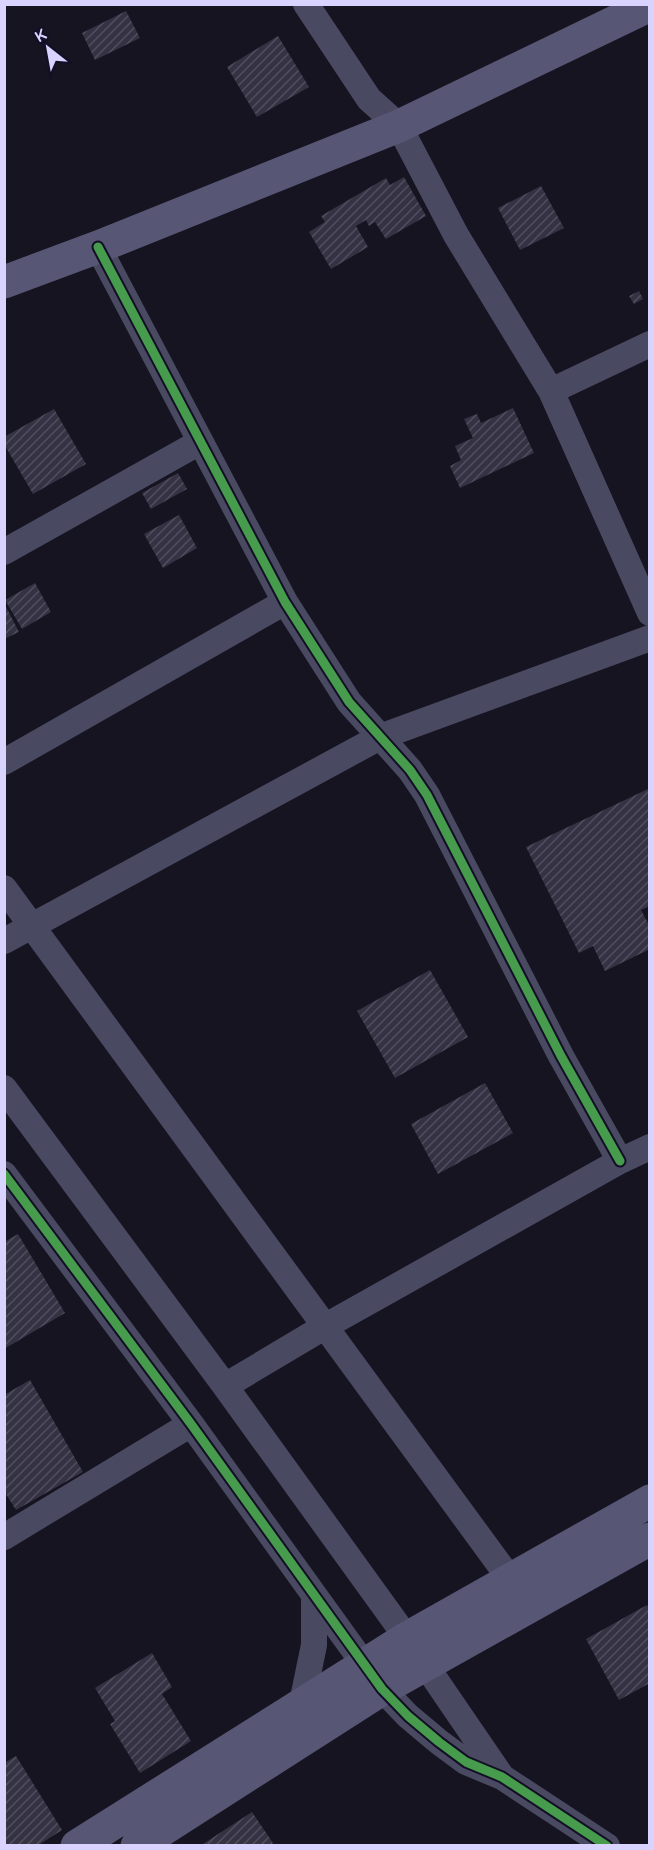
<svg xmlns="http://www.w3.org/2000/svg" width="654" height="1850" font-family="Quicksand,sans-serif">
	<defs>
		<pattern id="building-hatch" width="6" height="6" patternUnits="userSpaceOnUse" patternTransform="scale(1.5)"><rect width="6" height="6" fill="#343243"/><path d="M-1 1l2-2M0 6l6-6M5 7l2-2" fill="none" stroke="#514f5f"/></pattern>
	</defs>
	<rect width="100%" height="100%" fill="#161421"/>
	<path fill="url(#building-hatch)" d="M126,11L140,38L95,60L82,33Z
		M278,36L309,87L257,117L227,67Z
		M404,177L426,216L386,239L375,222L369,226L366,220L356,226L368,247L331,269L309,232L325,222L321,216L386,178L390,185Z
		M541,186L564,228L520,250L498,208Z
		M639,291L643,299L634,304L629,296Z
		M513,408L534,453L460,488L450,466L461,460L455,446L473,438L464,419L477,414L481,423Z
		M54,409L86,464L33,494L4,444V437Z
		M178,473L187,489L151,509L142,493Z
		M179,515L197,548L163,568L144,534Z
		M35,583L51,612L22,629L5,600Z
		M4,603L19,632L4,639Z
		M650,788V906L641,910L650,927V949L605,971L593,946L579,953L526,847Z
		M430,970L468,1037L395,1078L357,1011Z
		M485,1083L513,1133L438,1174L411,1124Z
		M18,1234L65,1313L4,1349V1242Z
		M30,1380L83,1472L16,1510L4,1491V1395Z
		M647,1605L650,1610V1683L619,1700L586,1639Z
		M152,1653L172,1687L162,1694L191,1741L140,1773L110,1724L115,1721L95,1688Z
		M16,1756L62,1830L37,1846H4V1763Z
		M252,1812L273,1843L269,1846H204L203,1844Z"/>
	<g fill="none" stroke-linecap="round" stroke-linejoin="round">
		<path stroke="#4a4962" stroke-width="26" d="M306,4L369,99L399,126L456,235L551,391L650,613
			M98,247L285,602L349,702L410,770L427,795L561,1056L620,1161
			M551,391L650,344
			M4,552L200,442
			M4,762L285,602
			M4,888L510,1579
			M4,941L380,737L650,638
			M4,1088L225,1386L407,1638L502,1777
			M4,1174L191,1424L382,1689L408,1716L439,1742L466,1762L502,1777L607,1846
			M225,1386L324,1327L620,1161L650,1147
			M4,1537L191,1424
			M302,1703L314,1645V1595"/>
		<path stroke="#575674" stroke-width="33" d="M4,282L98,247L399,126L650,5
			M77,1846L407,1638L650,1501
			M137,1846L382,1689L650,1539"/>
		<defs>
			<path id="cycleway" d="M98,247L285,602L349,702L410,770L427,795L561,1056L620,1161
				M4,1174L191,1424L382,1689L408,1716L439,1742L466,1762L502,1777L607,1846"/>
		</defs>
		<use href="#cycleway" stroke="#130f26" stroke-width="13"/>
		<use href="#cycleway" stroke="#469c4c" stroke-width="9"/>
	</g>
	<rect width="654" height="1850" fill="none" stroke="#d9d4ff" stroke-width="12"/>
	<g transform="translate(48 48) rotate(329)" stroke="#130f26" stroke-width="4.5" paint-order="stroke">
	<path d="M0-4.5L10 22L0 15L-10 22Z" fill="#d9d4ff"/>
	<text y="-9" font-size="16" font-weight="bold" text-anchor="middle" fill="#d9d4ff">K</text>
	</g>
</svg>
